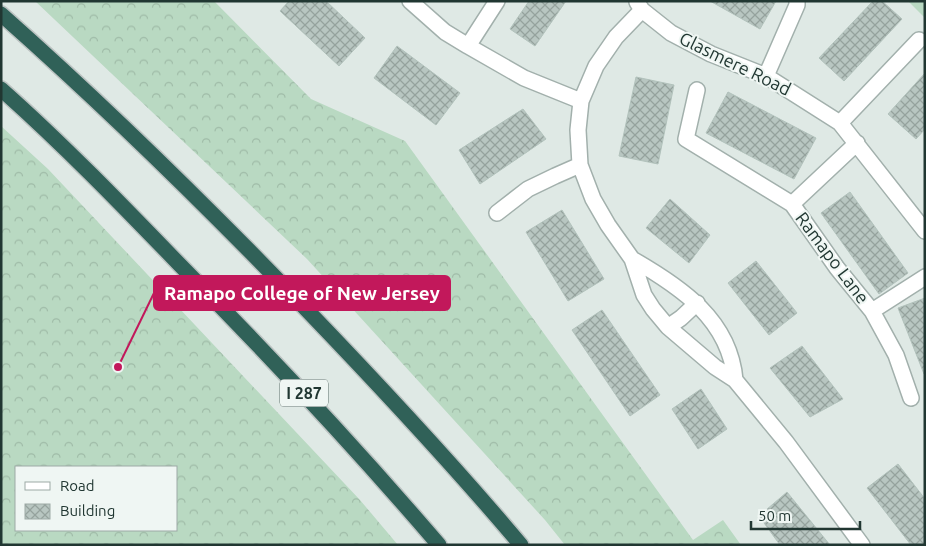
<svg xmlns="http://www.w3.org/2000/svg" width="926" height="546" font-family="Ubuntu,sans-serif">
	<defs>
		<pattern id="forest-crowns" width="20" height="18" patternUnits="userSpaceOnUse" patternTransform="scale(1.25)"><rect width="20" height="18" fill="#b9d9c2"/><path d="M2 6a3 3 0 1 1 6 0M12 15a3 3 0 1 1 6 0" fill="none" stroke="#9fbba7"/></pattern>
		<pattern id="building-cross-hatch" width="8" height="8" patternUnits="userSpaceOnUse" patternTransform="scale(1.25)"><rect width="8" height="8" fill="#b8c6c1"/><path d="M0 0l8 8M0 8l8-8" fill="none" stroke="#95a29d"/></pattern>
	</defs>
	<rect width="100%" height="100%" fill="#dfe9e5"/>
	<path fill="url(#forest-crowns)" fill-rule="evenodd" d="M35,1H214L311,99L405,141L693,540L723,520L741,545H565L545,520L307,259Z
		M908,1H925V18Z
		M1,126L48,169L360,500L398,545H1ZM16,467H176V530H16Z"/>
	<path fill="url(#building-cross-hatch)" stroke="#b2c2bc" d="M289,1H326L365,38L339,66L280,11Z
		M529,1H566L535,46L510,29Z
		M710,1H776L760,29Z
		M873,1H882L902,19L844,81L819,58Z
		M397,46L460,93L436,125L374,78Z
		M925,73V129L916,139L888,114Z
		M636,77L674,85L658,164L619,156Z
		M728,92L816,138L794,179L706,133Z
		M523,109L546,139L480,184L459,150Z
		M850,192L908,273L879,294L821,213Z
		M670,199L710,235L689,263L646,228Z
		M562,210L604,279L568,301L526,232Z
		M756,261L797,313L769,335L728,283Z
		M925,298V374H924L898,308Z
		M602,310L660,395L630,416L572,330Z
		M802,346L843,399L810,417L770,368Z
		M701,389L727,429L698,449L672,409Z
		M898,464L925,499V545H911L867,488Z
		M787,492L830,545H780L759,516Z"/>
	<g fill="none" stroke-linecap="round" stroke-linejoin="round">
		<defs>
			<path id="street" d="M410,1L445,32L468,46L524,78L581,101
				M637,2L642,10L671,33L711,54L766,76L840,123L925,231
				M642,10L616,37L596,66L581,101L578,130L580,165L593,199L608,225L632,259L644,295L653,309L668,327L715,367L735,380L786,442L862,545
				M468,46L497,1
				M766,76L797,5V1
				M697,90L686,139L792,204L837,268L872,311L896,355L911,398
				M840,123L919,40
				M792,204L857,143
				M497,213L528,189L555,176L580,165
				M632,259C681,287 730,320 735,380
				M872,311L925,277
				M668,327L681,318L697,303"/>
			<path id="highway" d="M1,14C107,108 207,206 305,308C379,385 452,463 521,545
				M1,89C63,144 121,204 179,264C269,355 356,448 439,545"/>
		</defs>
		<use href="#street" stroke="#a2b0ac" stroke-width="18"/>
		<use href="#highway" stroke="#bcc3c2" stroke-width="18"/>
		<use href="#street" stroke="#fff" stroke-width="15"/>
		<use href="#highway" stroke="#306158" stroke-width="15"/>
	</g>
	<g text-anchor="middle" stroke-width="4" stroke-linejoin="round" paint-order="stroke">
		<rect fill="#eff6f3" stroke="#5f706c" stroke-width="1" x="280" y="379.5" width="48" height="27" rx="4"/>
		<g font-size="16" font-weight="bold" fill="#213732">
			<text x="304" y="399">I 287</text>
		</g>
		<g font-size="18" fill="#213732" stroke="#eff6f3">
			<text transform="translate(735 64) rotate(26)" y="6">Glasmere Road</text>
			<text transform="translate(832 258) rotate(53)" y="6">Ramapo Lane</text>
		</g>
	</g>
	<path fill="none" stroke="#c2185b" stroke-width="2" d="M118 367L154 293"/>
	<circle fill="#c2185b" stroke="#eff6f3" stroke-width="2" cx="118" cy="367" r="5"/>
	<rect fill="#c2185b" stroke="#c2185b" stroke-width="2" x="154" y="276" width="296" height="34" rx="5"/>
	<g font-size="19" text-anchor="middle" font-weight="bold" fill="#fff">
		<text x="302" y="300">Ramapo College of New Jersey</text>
	</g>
	<rect width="926" height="546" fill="none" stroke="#213732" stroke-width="5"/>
	<rect x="15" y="466" width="162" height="65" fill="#eff6f3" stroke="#9daaa6"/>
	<rect x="25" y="482" width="25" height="8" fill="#ffffff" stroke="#9daaa6"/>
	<text x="60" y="491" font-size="15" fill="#213732">Road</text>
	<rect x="25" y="504" width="25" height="15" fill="url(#building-cross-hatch)" stroke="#9daaa6"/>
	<text x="60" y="516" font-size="15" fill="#213732">Building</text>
	<path d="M751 521v8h109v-8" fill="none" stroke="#213732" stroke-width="2.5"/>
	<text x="758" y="521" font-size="15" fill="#213732" stroke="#eff6f3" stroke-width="4" paint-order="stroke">50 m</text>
</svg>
